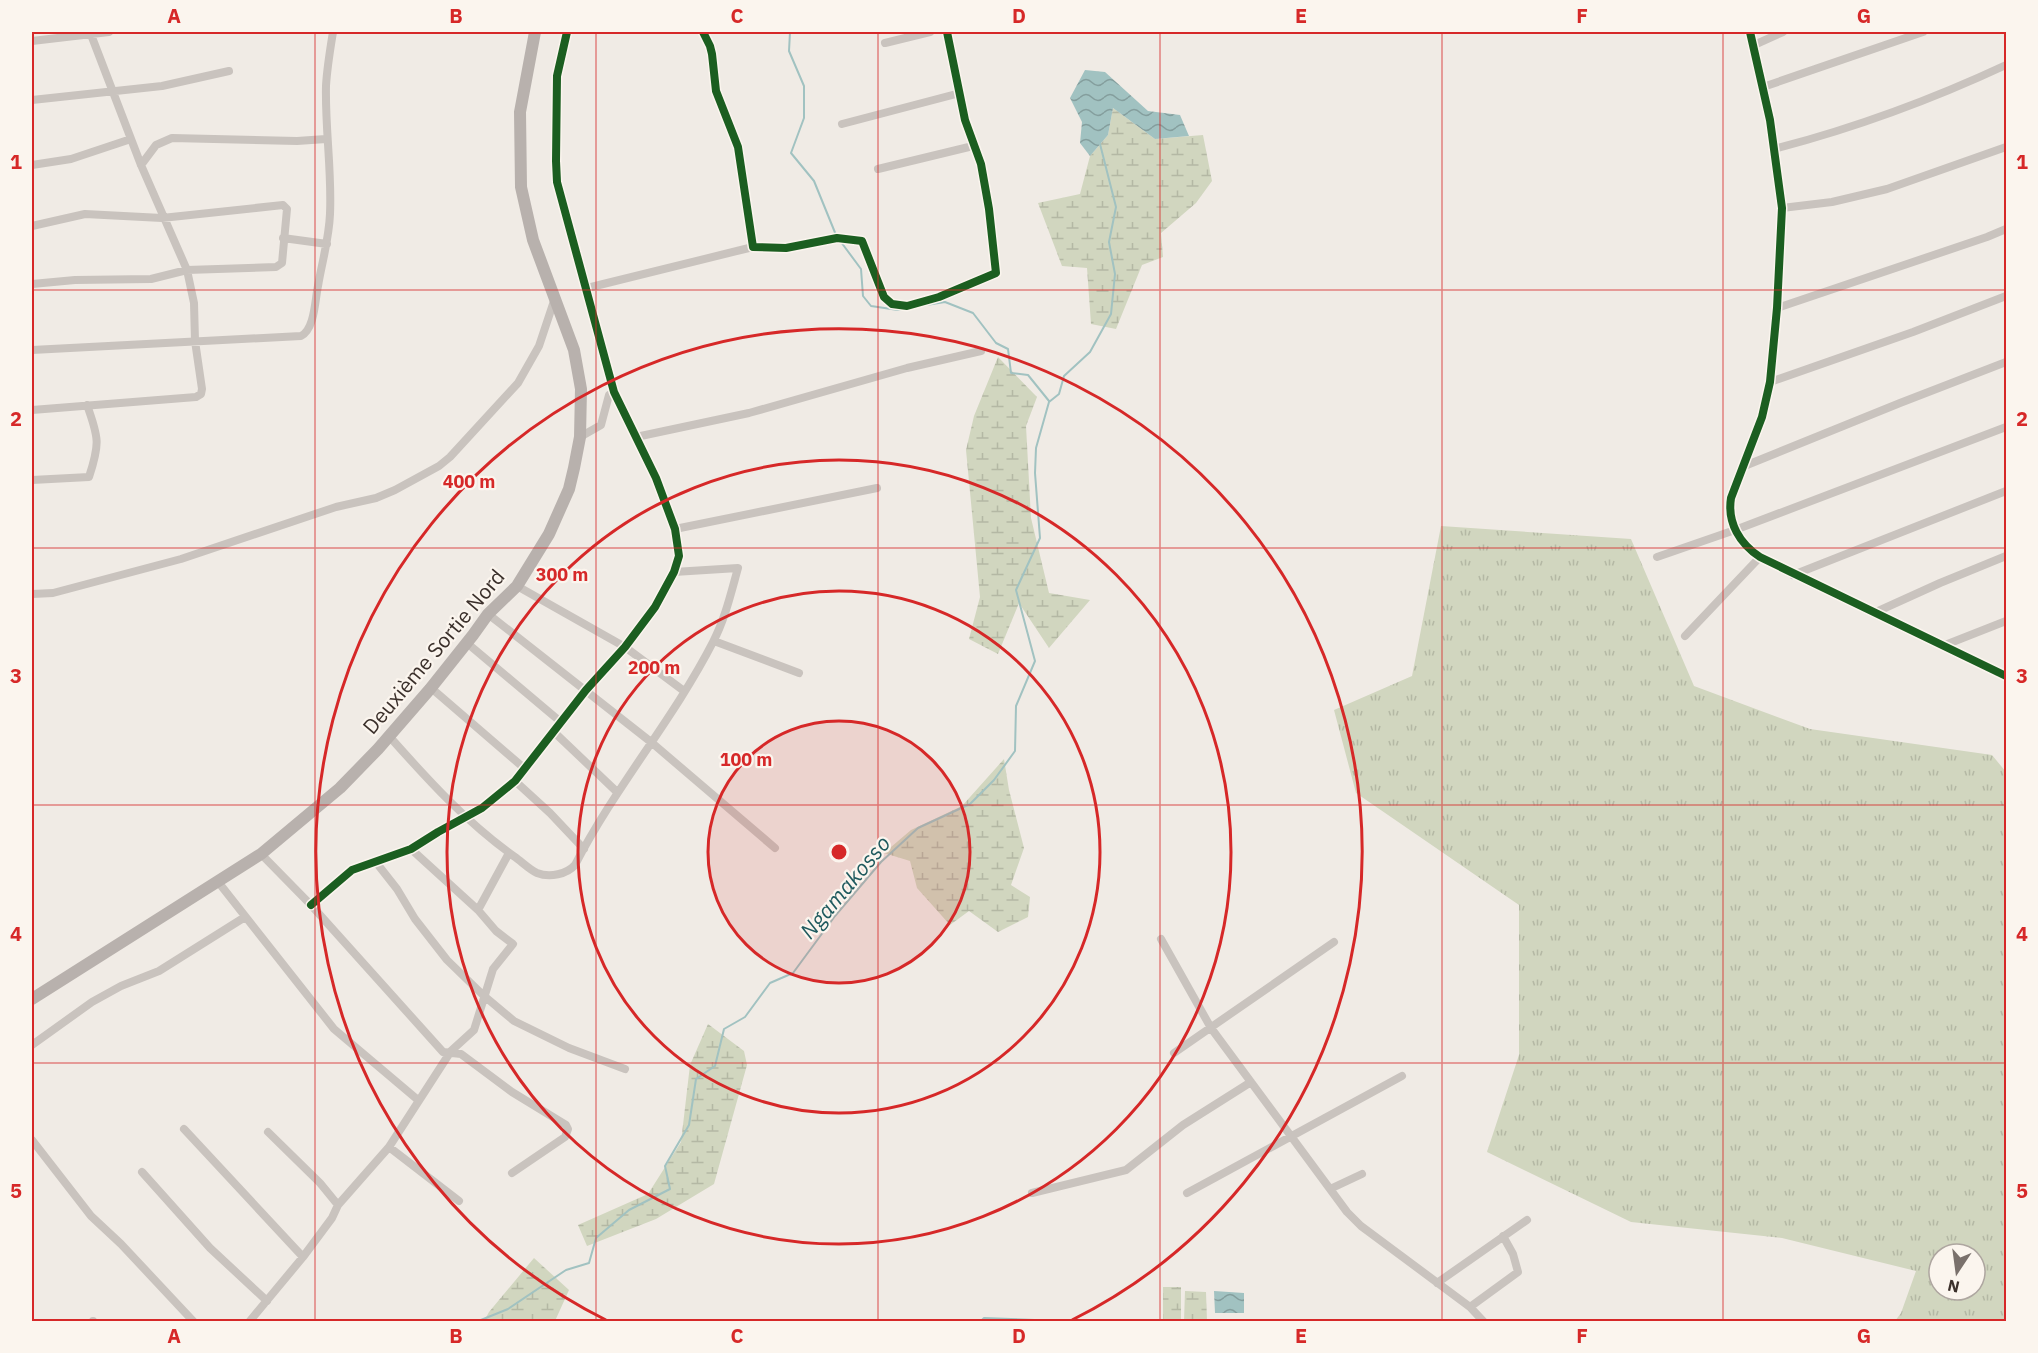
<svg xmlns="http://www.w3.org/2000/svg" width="2038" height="1353" font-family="'IBM Plex Sans',sans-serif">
	<defs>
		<pattern id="grass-tufts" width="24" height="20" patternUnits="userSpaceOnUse" patternTransform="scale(1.5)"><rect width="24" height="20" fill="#d1d6bf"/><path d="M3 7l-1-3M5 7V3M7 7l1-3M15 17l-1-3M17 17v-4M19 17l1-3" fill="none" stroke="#b4b8a4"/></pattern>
		<pattern id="wetland-marsh" width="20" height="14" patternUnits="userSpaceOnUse" patternTransform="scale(1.5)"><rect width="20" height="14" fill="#d1d6bf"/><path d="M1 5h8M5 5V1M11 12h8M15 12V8" fill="none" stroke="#b4b8a4"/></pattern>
		<pattern id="water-waves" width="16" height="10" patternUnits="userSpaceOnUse" patternTransform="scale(1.5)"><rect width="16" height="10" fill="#a1c2c1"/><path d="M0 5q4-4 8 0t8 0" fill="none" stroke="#849e9d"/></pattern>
	</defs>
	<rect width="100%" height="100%" fill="#f0ebe5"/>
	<path fill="url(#grass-tufts)" fill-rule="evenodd" d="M1441,526L1631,539L1694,686L1810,729L1992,755L2006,772V1321H1895L1901,1313L1916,1271L1782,1238L1631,1222L1487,1152L1519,1055V905L1356,793L1334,710L1412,676ZM1939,1254H1975V1290H1939Z"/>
	<path fill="url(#wetland-marsh)" d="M1113,108L1155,139L1203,135L1212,181L1196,203L1161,233L1163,257L1142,265L1116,329L1091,324L1087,268L1062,266L1038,203L1080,194L1090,156L1108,135Z
		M998,357L1037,397L1026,426L1031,518L1049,593L1090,600L1049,648L1019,603L998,654L969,639L980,597L966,450L974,416Z
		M1004,759L1009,790L1024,848L1011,885L1030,897L1028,917L998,932L969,911L950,925L917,888L910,861L884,853L911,830L962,806Z
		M708,1024L744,1051L747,1065L714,1184L656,1219L587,1246L578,1225L648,1194L681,1142L690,1065Z
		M534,1258L569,1290L555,1321H484L489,1312Z
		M1163,1287H1181V1321H1163Z
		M1185,1291L1206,1292L1207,1321H1184Z"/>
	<path fill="url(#water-waves)" d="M1085,70L1105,72L1148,111L1180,115L1189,136L1155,139L1113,108L1108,135L1090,156L1080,143L1082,122L1070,98Z
		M1214,1291L1244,1293V1313H1215Z"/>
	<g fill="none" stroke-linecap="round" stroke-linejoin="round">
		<path stroke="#a1c2c1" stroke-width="2" d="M790,32L789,51L804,86V118L791,153L814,181L836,235
			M841,242L861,269L863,296L871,306L898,310L903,309
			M920,306L945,302L973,313L996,343L1008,349L1011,373L1028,375L1049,401
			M476,1322L508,1309L566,1270L589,1263L596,1238L629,1210L670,1189L665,1166L689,1125L696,1079L715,1066L724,1029L745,1017L770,983L793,973L835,916L881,862L918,828L970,804L994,780L1015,751L1016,706L1035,661L1016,590L1040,538L1035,473L1036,448L1049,402L1059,394L1064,376L1090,352L1111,314L1115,274L1109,242L1116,207L1100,144
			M980,1322L984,1318L1084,1322"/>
		<path stroke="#c9c3be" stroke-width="8" d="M703,32L710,46L712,54L716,91L738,147L753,247L786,248L837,238L862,241L884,297L892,304L907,306L939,297L996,273L989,209L981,164L965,120L947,32
			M1750,32L1770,120L1782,208L1777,308L1770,382L1762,417L1731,498C1727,523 1740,544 1760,557L2006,676
			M32,41L109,32
			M885,43L930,32
			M1754,45L1783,32
			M1763,87L1923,32
			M32,100L162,86L229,71
			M842,124L960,93
			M1774,149C1855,128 1931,100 2006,65
			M32,165L71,159L131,139
			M141,165L156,145L172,138L297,141L326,139
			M878,169L973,146
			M1782,208L1832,202L1887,189L2006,147
			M32,226L85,214L162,218L283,205L287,209L282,263L276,267L187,270L151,279L75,280L32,284
			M283,238L327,244
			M587,288L753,247
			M1777,308L1987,237L2006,229
			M32,350L301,336C315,329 315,299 318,286C322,262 329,239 330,214C332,171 325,129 326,86C327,68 330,50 333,32
			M1770,382L1913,332L2006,296
			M32,410L196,397L201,394L202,389L195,341L194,303L187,270L141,165L90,32
			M580,437L601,425L609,395L614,392
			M636,437L749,413L907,368L981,351
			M1742,467L1900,403L2006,362
			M32,480L89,477C100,444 99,438 87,405
			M675,529L877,488
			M1657,557L1735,530L2006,427
			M1793,575L2006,491
			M517,586L625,647L684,691
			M32,594L53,593L181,559L336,507L376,498L395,490L439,466L450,457L518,383L539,346L555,298
			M1876,612L1940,583L2006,556
			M488,614L651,742L775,848
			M1685,636L1760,557
			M714,641L799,673
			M467,643L562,723
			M1945,645L2006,621
			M430,687L524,768
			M554,732L617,792
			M389,736C428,780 467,823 515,857C522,862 530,870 537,873C550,878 567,874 575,865C615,787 673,720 713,642C725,619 731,593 738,568L674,572
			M515,781L550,813L584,849
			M261,854L311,905L443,1052L461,1054L512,1092L566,1125L568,1129L565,1137L512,1173
			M375,861L397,889L415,919L447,960L483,995L514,1021L569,1048L625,1069
			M219,883L334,1029L418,1100
			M311,905L352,870L411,849L438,832L482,808L515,781L586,690L625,647L655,607L674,572L679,556L675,529L656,478L614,392L557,182L556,161L557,76L567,32
			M478,910L509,853
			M1161,939L1211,1028L1347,1212L1361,1226L1470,1307L1484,1322
			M32,1045L92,1002L121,986L159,971L245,917
			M1174,1053L1334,942
			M184,1129L303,1257
			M268,1132L320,1183L338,1205
			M32,1140L91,1216L121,1244L194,1322
			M389,1147L459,1201
			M142,1172L210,1248L267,1301
			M1330,1189L1362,1174
			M1032,1193L1126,1170L1183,1125L1251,1082
			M1187,1193L1402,1076
			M1437,1283L1527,1220
			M1470,1307L1518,1272L1513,1254L1503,1236
			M93,1321V1322
			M249,1322L303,1257L332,1218L338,1205L389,1147L451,1051L474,1030L493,969L513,944L496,931L478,910L411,849"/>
		<path stroke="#b8b1ad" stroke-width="12" d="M32,999L261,854L340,788L378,749L430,689L473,635L488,614L517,586L549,534L569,489L574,468L580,437L581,389L574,350L533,240L521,187L520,112L535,32"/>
		<defs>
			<path id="cycleway" d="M703,32L710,46L712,54L716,91L738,147L753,247L786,248L837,238L862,241L884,297L892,304L907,306L939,297L996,273L989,209L981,164L965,120L947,32
				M1750,32L1770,120L1782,208L1777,308L1770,382L1762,417L1731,498C1727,523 1740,544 1760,557L2006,676
				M311,905L352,870L411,849L438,832L482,808L515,781L586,690L625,647L655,607L674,572L679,556L675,529L656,478L614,392L557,182L556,161L557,76L567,32"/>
		</defs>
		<use href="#cycleway" stroke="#fbf5ee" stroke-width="11"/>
		<use href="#cycleway" stroke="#1b5e20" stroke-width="8"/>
	</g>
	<path fill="none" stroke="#d62828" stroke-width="1.5" stroke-opacity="0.55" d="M315,32V1322M596,32V1322M878,32V1322M1160,32V1322M1442,32V1322M1723,32V1322M32,290H2006M32,548H2006M32,805H2006M32,1063H2006"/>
	<circle cx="839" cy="852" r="131" fill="#d62828" fill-opacity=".12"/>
	<g fill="none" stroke="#d62828" stroke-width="3">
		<circle cx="839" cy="852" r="131"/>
		<circle cx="839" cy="852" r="261"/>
		<circle cx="839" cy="852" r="392"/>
		<path d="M606 1320A523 523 0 1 1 1072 1320"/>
	</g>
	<g text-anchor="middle" stroke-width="4.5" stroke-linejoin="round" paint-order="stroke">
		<g font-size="21" fill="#3b302b" stroke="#fbf5ee">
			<text transform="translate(434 652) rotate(-50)" y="7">Deuxième Sortie Nord</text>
		</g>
		<g font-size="22" font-style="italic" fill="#1f5a5e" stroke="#fbf5ee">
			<text transform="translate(845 887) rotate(-50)" y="8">Ngamakosso</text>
		</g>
	</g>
	<circle cx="839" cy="852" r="9" fill="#d62828" stroke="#fbf5ee" stroke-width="3"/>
	<g font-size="18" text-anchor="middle" font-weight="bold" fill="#d62828" stroke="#fbf5ee" stroke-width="4.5" stroke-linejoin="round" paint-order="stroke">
		<text x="469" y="488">400 m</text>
		<text x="562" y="581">300 m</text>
		<text x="654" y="674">200 m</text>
		<text x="746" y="766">100 m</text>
	</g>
	<rect width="2038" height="1353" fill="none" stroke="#fbf5ee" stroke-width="66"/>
	<g transform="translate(1957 1272) rotate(193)"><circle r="28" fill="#fbf5ee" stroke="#aea6a0" stroke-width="1.5"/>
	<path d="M0-4.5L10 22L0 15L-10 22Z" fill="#7a716c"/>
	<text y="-9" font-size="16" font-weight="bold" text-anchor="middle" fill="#3b302b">N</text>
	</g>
	<rect x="33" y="33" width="1972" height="1287" fill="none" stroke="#d62828" stroke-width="2"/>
	<g font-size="20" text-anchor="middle" font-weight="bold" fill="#d62828">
		<text x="174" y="23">A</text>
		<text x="456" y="23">B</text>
		<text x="737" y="23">C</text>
		<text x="1019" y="23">D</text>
		<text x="1301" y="23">E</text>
		<text x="1582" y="23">F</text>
		<text x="1864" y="23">G</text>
		<text x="16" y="169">1</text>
		<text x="2022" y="169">1</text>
		<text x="16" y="426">2</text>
		<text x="2022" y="426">2</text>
		<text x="16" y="683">3</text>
		<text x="2022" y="683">3</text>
		<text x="16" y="941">4</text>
		<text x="2022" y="941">4</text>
		<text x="16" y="1198">5</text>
		<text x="2022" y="1198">5</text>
		<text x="174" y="1343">A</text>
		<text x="456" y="1343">B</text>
		<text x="737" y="1343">C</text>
		<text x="1019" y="1343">D</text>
		<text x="1301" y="1343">E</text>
		<text x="1582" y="1343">F</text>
		<text x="1864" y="1343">G</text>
	</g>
</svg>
